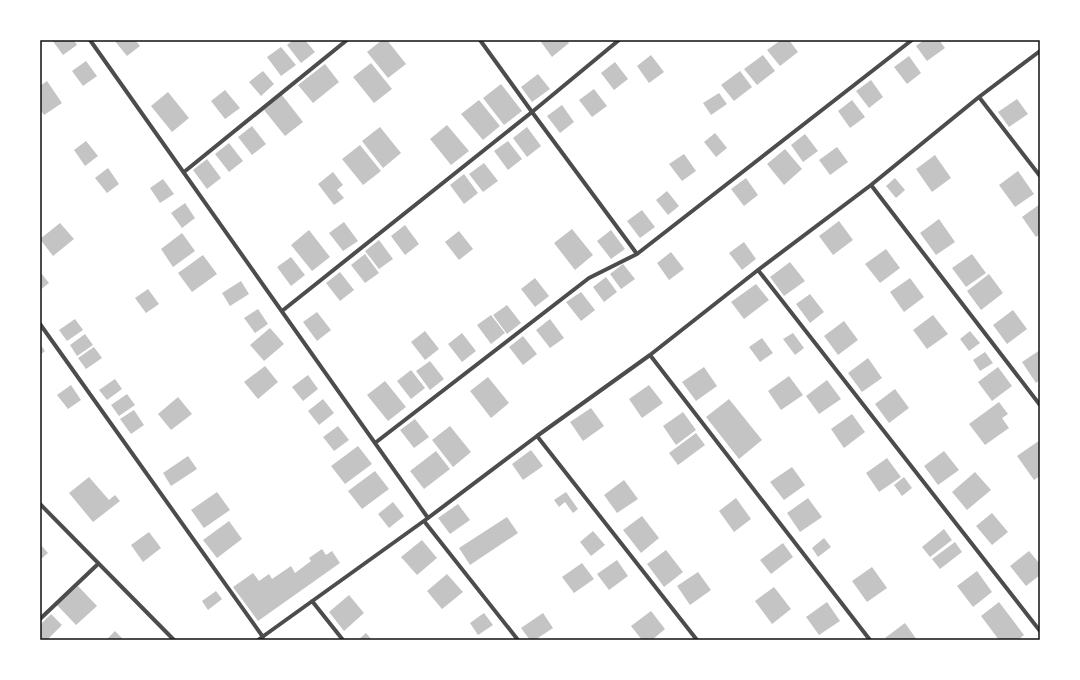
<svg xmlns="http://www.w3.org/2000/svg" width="1080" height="680" font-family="Barlow,sans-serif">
	<rect width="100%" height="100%" fill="#fff"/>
	<path fill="#c4c4c4" d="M52,40H74L77,45L63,55Z
		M114,40H135L140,46L127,56Z
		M293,40H305L315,52L301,63L287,45Z
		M382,40H387L406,64L388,78L367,52Z
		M543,40H567L569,43L552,57L541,42Z
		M781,40H789L798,52L780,66L767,50Z
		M924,40H939L945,48L927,61L916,46Z
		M281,47L296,65L281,76L267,57Z
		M651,55L664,72L649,83L637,66Z
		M763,55L775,71L757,85L744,69Z
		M909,56L921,73L907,84L894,67Z
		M86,61L97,76L83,86L72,71Z
		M615,62L628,79L614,90L601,73Z
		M371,63L392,89L374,103L353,77Z
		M325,64L339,82L313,103L298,85Z
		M263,71L274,84L261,96L249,82Z
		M740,71L752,87L734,101L721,85Z
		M538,74L550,89L532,102L521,87Z
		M871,80L883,97L869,108L856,91Z
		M47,81L62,103L44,115L40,109V86Z
		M501,84L522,111L504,125L483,98Z
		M594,89L607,106L592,117L579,100Z
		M225,90L240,108L225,119L211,101Z
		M168,92L189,118L172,132L151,106Z
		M719,93L727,104L711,115L703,103Z
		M282,95L303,122L285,136L264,110Z
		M1017,99L1028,114L1009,127L998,112Z
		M479,100L500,126L483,140L461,114Z
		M852,100L865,117L850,128L838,111Z
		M562,105L574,122L560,133L547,116Z
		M447,125L469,151L451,165L430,139Z
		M252,126L266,144L252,155L238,137Z
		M380,127L401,153L383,168L362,141Z
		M527,127L541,146L527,157L513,138Z
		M715,133L727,148L716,157L704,142Z
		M805,134L818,151L803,162L791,145Z
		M86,141L98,156L85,166L74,150Z
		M508,141L522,159L508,170L494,151Z
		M229,143L243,161L229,172L215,154Z
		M360,145L381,171L363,185L342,159Z
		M837,147L848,162L830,175L819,160Z
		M785,149L802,169L784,185L767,164Z
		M684,154L696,171L682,181L669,164Z
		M935,155L951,178L932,192L916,169Z
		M207,159L221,178L207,189L193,170Z
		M484,163L498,181L483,192L469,174Z
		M108,168L119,184L107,193L95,178Z
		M1018,171L1034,194L1015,207L999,185Z
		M333,172L343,185L337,190L344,198L334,205L318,184Z
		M464,174L478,193L464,204L450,185Z
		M746,178L758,195L744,206L731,189Z
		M895,178L905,190L896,198L886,186Z
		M163,179L174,194L160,203L150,188Z
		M667,191L679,206L668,215L656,200Z
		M185,203L195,218L182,228L171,213Z
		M1040,204V234L1036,237L1022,217Z
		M642,210L655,227L640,238L627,221Z
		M939,219L955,242L936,255L920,233Z
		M839,221L853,240L833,255L819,236Z
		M344,222L358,241L343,251L329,233Z
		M60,223L74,239L53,256L40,239Z
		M405,225L419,244L405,255L391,236Z
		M572,229L593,255L575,270L554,243Z
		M309,230L330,257L312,271L291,245Z
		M611,230L625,249L611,259L597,241Z
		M459,231L473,249L459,260L445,242Z
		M182,233L195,251L173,267L161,249Z
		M379,240L393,259L379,269L365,251Z
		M744,242L756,259L742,270L729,253Z
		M886,249L900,268L880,283L865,264Z
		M671,252L684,269L669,280L657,263Z
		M365,254L379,273L365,283L351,265Z
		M972,254L986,273L966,287L952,268Z
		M203,255L217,274L192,292L178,273Z
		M291,257L305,275L291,286L277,267Z
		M790,262L805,281L784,296L770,277Z
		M623,264L635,279L621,289L610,274Z
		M340,272L354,290L340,301L326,283Z
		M41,273L49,283L40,290V274Z
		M989,274L1003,293L981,310L967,291Z
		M606,277L617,292L604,302L593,287Z
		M535,278L549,296L535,307L521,289Z
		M910,278L924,297L904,312L890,292Z
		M241,281L249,294L230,306L222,293Z
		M756,284L769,300L744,319L731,302Z
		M148,289L159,304L146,313L135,298Z
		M581,292L595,310L581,321L566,302Z
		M810,294L824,312L810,323L796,304Z
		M507,305L521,323L507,334L493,315Z
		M258,309L268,324L255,333L244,318Z
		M1013,310L1027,329L1007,344L993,325Z
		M317,312L331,330L317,341L303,322Z
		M491,315L505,333L491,344L477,325Z
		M933,315L948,334L927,349L913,330Z
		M75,319L83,330L67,341L59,330Z
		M550,319L564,338L550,348L536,330Z
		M844,321L858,340L838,355L824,336Z
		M270,328L284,344L264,361L250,345Z
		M425,331L439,349L425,360L411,342Z
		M970,331L980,343L969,351L960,339Z
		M462,333L476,351L462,362L448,344Z
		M793,333L804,348L795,355L783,339Z
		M85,334L93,345L77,356L70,345Z
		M523,336L537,354L523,365L509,347Z
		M762,338L773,353L760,362L749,347Z
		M40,344L45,351L40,355Z
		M94,347L102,358L86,369L78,358Z
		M1040,350V380L1036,383L1022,362Z
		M985,352L993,363L980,371L973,360Z
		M868,358L882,378L862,392L848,373Z
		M430,361L444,379L430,390L416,371Z
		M265,366L278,382L258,399L244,382Z
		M704,367L717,386L696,401L682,382Z
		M998,367L1012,386L992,401L978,382Z
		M411,370L425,388L411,399L397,381Z
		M308,375L318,389L303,401L292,387Z
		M789,376L803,395L781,410L768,391Z
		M488,377L509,403L491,418L470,391Z
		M115,379L122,389L107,400L99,390Z
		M827,380L841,399L819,414L806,396Z
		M385,381L406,407L388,421L367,395Z
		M71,385L81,400L68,409L57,395Z
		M649,385L663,403L642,418L629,399Z
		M895,389L909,408L889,423L875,404Z
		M127,394L135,405L119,416L111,405Z
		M178,397L192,414L171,430L158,414Z
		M323,399L334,413L319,425L308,411Z
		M729,399L762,440L739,459L706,417Z
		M999,402L1008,414L1002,418L1009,428L985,445L969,424Z
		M591,408L604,426L583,441L570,422Z
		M134,410L144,425L131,434L120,419Z
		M683,412L696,430L676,445L663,426Z
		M852,414L865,432L844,448L831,429Z
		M415,419L429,437L414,448L400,430Z
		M338,426L349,440L334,451L323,437Z
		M450,426L471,452L453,467L432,440Z
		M696,433L705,445L678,465L669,453Z
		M1040,440V476L1034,480L1017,456Z
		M358,446L372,464L345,484L331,466Z
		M531,450L543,466L523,480L512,464Z
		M436,451L450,469L424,489L410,471Z
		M944,451L959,470L938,485L924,466Z
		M188,456L197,469L171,486L163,473Z
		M887,458L901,477L879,492L866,473Z
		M792,467L805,485L784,500L770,482Z
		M375,471L389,489L362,509L348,491Z
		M975,472L991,490L967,510L952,492Z
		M89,477L109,500L115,495L120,501L93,522L69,493Z
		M904,477L912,488L902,496L894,485Z
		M624,480L638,499L617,513L604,495Z
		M217,492L230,510L204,528L191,510Z
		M566,492L578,509L573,513L565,502L559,507L554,500Z
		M736,498L751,519L734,532L719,511Z
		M808,498L822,517L800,532L787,513Z
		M393,502L404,516L389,528L378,514Z
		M458,504L470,520L450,534L438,518Z
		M992,513L1008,532L992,545L976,526Z
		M642,516L659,538L641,553L623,530Z
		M507,517L518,533L470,565L459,548Z
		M229,521L242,539L217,558L203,540Z
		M944,529L952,540L930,557L922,547Z
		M593,531L605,545L591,556L580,542Z
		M149,532L161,548L143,562L131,545Z
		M824,538L831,547L818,557L812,548Z
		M422,540L437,558L417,575L401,557Z
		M955,542L962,552L940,569L932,559Z
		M783,543L793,557L771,574L760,560Z
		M40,544L48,553L40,560Z
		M322,549L326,555L332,551L340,563L258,621L233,587L253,573L259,581L269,574L272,579L291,566L295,573L311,561L309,558Z
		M666,550L683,572L664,587L647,564Z
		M1029,551L1040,564V575L1026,586L1010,566Z
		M617,560L628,576L609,590L597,574Z
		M582,563L594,579L574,593L562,577Z
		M872,567L887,588L867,602L852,581Z
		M977,571L992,592L973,607L957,586Z
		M698,572L711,590L690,605L677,586Z
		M447,574L463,592L442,609L427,591Z
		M78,586L97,606L76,625L57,605Z
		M774,587L791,609L772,624L755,601Z
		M216,591L222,599L208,610L202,601Z
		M349,595L364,613L344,631L329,612Z
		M827,602L840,621L819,635L806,617Z
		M999,602L1024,635L1018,640H999L981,616Z
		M651,611L665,629L652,640H642L631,626Z
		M484,613L493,625L478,635L470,623Z
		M543,613L553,628L535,640H530L521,628Z
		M51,614L62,625L47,640H43L40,637V625Z
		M905,623L917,640H887L885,638Z
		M115,631L124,640H106Z
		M366,633L372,640H358Z"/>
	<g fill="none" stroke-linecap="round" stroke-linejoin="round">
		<path stroke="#4c4c4c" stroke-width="4" d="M90,40L428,518
			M480,40L532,112L637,254
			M979,97L1040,176
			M184,172L347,40
			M871,185L1040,405
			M758,270L1040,631
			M282,311L532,112L619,40
			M40,324L263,637
			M650,355L870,640
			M537,436L697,640
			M375,443L589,278L637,254L912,40
			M40,504L174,640
			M424,521L518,640
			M312,601L343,640
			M40,619L98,564
			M258,640L428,518L537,436L650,355L758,270L871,185L979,97L1040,51"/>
	</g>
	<rect width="1080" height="680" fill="none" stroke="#ffffff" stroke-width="82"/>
	<rect x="41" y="41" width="998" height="598" fill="none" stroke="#111" stroke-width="1.5"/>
</svg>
